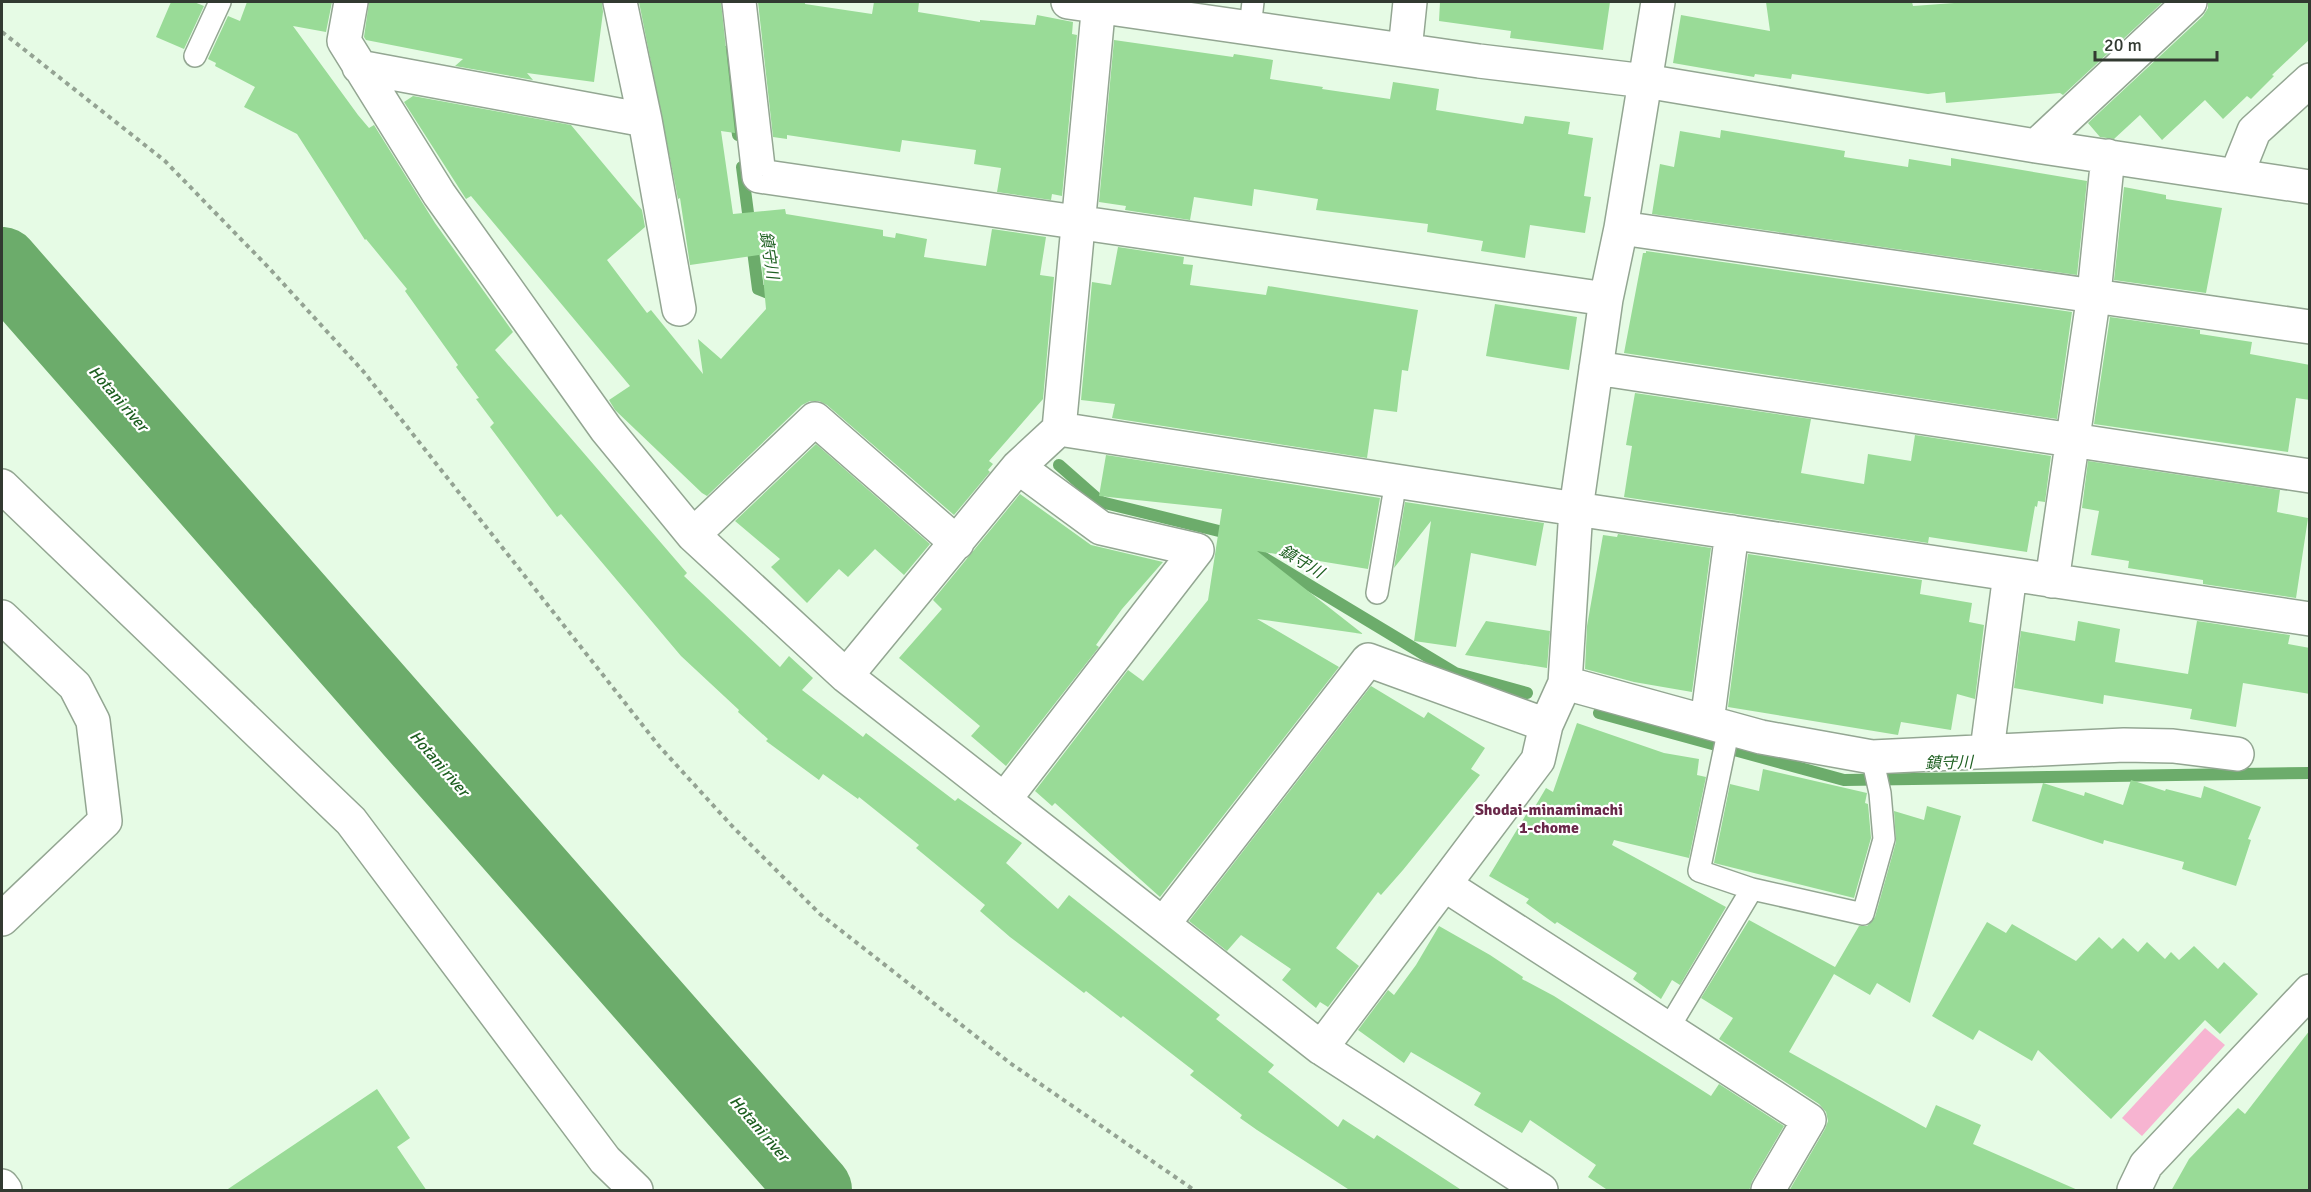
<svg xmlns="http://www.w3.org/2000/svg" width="2311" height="1192" font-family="Signika,'Noto Sans JP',sans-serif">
	<rect width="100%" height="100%" fill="#e6fbe5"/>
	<path fill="#f7b4d1" d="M2205,1028L2225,1045L2142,1136L2122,1118Z"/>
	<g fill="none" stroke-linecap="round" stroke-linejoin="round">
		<path stroke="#6cac6b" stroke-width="12" d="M726,52L738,135
			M742,167L758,289L778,297
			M1059,465L1101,502L1223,532L1231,537
			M1256,553L1455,673L1527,693
			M1599,713L1844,780L2310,773"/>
		<path stroke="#6cac6b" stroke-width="74" d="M2,264L815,1190"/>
	</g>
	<path fill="#99db97" d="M171,2H194L204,6L184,49L156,37Z
		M247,2H332L326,32L293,26L358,115L369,128L374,125L435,223L513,332L495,350L687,573L684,576L780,667L789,656L813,678L802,690L863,737L866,733L955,801L958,798L1022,843L1006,863L1058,909L1069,895L1220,1015L1216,1019L1274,1065L1268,1072L1338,1127L1343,1119L1374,1139L1377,1135L1463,1191H1351L1257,1130L1240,1118L1242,1115L1190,1075L1194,1071L1123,1016L1121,1018L1086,991L1084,993L1010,937L980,911L985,905L916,848L919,845L859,797L858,799L823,774L819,780L766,741L768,739L738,712L739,710L681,656L561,514L557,517L490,427L494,423L476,399L479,398L456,367L458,365L405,291L407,289L366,239L365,240L297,134L244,107L255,87L215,66L216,63L208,59L228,16L240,21Z
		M369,2H602L603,12L594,82L527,73L533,80L455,66L463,59L366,40L364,37Z
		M639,2H721L735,133L721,131L733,214L785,209L786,214L883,230V236L895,238L896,233L927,239L924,257L986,266L992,229L1046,237L1040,275L1054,277L1043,399L989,461L993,464L988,470L990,472L954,515L827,405L819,401H810L802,405L707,496L702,493L615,410L609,400L630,386L471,196L466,199L404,102L413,96L571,125L642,210L645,227L607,260L647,313L651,310L703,374L698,339L721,359L766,309L762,265L773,253L690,265L680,198L678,199Z
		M758,2H805V4L872,14L874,2H919L918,12L980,22V20L1035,25L1037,15L1073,22L1072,34L1077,35L1062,196L1052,194L1051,200L997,192L1001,168L974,164L976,150L902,140L900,152L787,135V139L773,137Z
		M1440,2H1610L1603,50L1510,38L1511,31L1439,21Z
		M1766,2H1912L1913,6L1968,2H2163L2063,95L2060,93L1946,103L1945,92L1928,94L1792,74L1791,79L1755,74L1754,77L1673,63L1681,15L1770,31Z
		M2208,2H2310V39L2272,75L2274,76L2251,99L2247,96L2223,119L2205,100L2162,140L2140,115L2114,139L2100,137L2088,123L2203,16L2208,8Z
		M1114,40L1233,57L1234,54L1273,60L1270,79L1323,87L1322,89L1390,99L1393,82L1439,89L1436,110L1523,124L1525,116L1570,122L1568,134L1593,138L1584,196L1591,197L1585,233L1530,225L1525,258L1481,251L1483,241L1427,232L1428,224L1316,210L1318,199L1254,189L1252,206L1194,197L1190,220L1125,210L1126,206L1099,202Z
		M1721,130L1845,151L1844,157L1908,167L1909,159L1951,166V158L2087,181L2077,275L1652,214L1660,164L1674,167L1680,131L1720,138Z
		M2124,187L2166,195V199L2222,208L2206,293L2114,280Z
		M1118,247L1184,257L1183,264L1193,265L1190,285L1266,295L1268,286L1418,310L1408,371L1402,370L1397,412L1374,409L1367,458L1112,418L1115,404L1081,400L1092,282L1111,285Z
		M1646,251L2072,312L2057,419L1624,353L1643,253H1646Z
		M1495,304L1577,317L1569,370L1486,356Z
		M2110,317L2200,330V334L2252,342L2250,354L2310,365V400L2296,398L2288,452L2094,424Z
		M1635,393L1811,419L1801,473L1864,484L1868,454L1911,461L1915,435L2051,456L2045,502L2038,501L2037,507L2035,506L2027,552L1929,537L1928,543L1624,497L1632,446L1626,445Z
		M816,444L930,544L904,575L875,549L848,577L839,569L807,603L771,567L780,559L735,521Z
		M1106,455L1380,498L1368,569L1257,551L1363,634L1257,619L1339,667L1160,897L1055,803L1052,806L1035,791L1128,670L1143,681L1208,600L1222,509L1099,496Z
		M2088,461L2280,490L2277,512L2308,518L2296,598L2203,584V580L2128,568L2129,561L2091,555L2099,511L2082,508Z
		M1020,494L1091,545L1163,562L1122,609L1096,645L1099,647L1006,766L971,736L980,726L899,658L942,609L933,600Z
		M1405,502L1544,523L1536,566L1471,553L1456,647L1414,641L1431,521L1394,568Z
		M1618,534L1711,548L1692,692L1634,682L1585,669L1587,626L1603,535L1617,537Z
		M1748,554L1922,580L1920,594L1972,603L1969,622L1984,625L1975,699L1957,694L1951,730L1901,722L1898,735L1728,707Z
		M1486,621L1550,631L1547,668L1465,655Z
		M2078,621L2120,629L2115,662L2188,674L2197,621L2290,635L2288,644L2310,648V694L2243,683L2236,727L2190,719L2192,709L2104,695L2103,704L2014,688L2021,631L2075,641Z
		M1371,686L1424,718L1428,712L1485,748L1471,769L1480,775L1403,870L1381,895L1378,892L1336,948L1359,966L1328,1007L1320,1002L1316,1008L1282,980L1291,969L1241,935L1227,951L1189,921Z
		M1577,723L1664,753L1699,759L1697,775L1706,777L1689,858L1614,840L1612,845L1726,907L1680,985L1672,980L1661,999L1633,979L1637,973L1557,922L1555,924L1526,903L1529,899L1489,876L1530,808L1533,810L1546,788L1553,792Z
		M1763,769L1867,793L1865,803L1868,804L1871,838L1854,898L1714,863L1730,784L1759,791Z
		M2131,780L2165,791L2166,789L2201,798L2204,786L2261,807L2248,839L2251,840L2236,886L2182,869L2184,862L2104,840L2103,844L2032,821L2043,783L2084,796L2085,792L2123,805Z
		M1927,806L1961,816L1910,1003L1877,983L1870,995L1834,974L1789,1052L1926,1128L1936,1105L1981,1125L1973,1144L2080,1191H1789L1825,1129L1828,1121L1826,1112L1819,1104L1719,1039L1733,1018L1701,998L1749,920L1835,967L1859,926H1867L1875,917L1896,842L1894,811L1924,820Z
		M1987,922L2006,933L2012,924L2076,961L2099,937L2112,949L2123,938L2138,952L2147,942L2165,959L2171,952L2179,960L2194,946L2218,969L2224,962L2258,994L2220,1034L2205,1020L2111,1119L2038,1050L2032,1061L1979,1030L1973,1040L1932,1016Z
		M1439,926L1490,955L1523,977L1522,979L1554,996L1711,1096L1719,1084L1784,1126L1752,1181L1749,1191H1609L1588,1177L1596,1165L1530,1120L1522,1133L1474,1105L1481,1093L1411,1052L1404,1063L1358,1030L1388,990L1394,995L1416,965Z
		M2310,1030V1191H2171L2189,1159L2238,1108L2245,1114Z
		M377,1089L410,1138L397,1147L427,1191H225Z"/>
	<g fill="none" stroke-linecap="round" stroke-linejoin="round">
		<defs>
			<path id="service" d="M1250,28L1253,2
				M195,56L220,2
				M1377,593L1396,481
				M1729,728L1699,871L1752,889L1863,914L1884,839L1880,793L1872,757
				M1668,1029L1752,889"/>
			<path id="minor" d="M351,2L344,41L439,194L606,429L693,535L846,676L1321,1048L1541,1190
				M620,2L645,120L679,309
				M739,2L759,176L1606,299
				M1068,2L1479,61L1645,81L2036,146L2310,187
				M1405,50L1410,2
				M359,67L645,120
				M2036,146L2190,2
				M2236,176L2254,131L2310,80
				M1621,228L2310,327
				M1596,368L2310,476
				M1059,429L1099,2
				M693,535L815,419L957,543
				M2052,581L2094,294L2108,156
				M2,617L75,686L93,721L105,821L2,919
				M846,676L1018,467L1059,429L1576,509L2310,619
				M1565,683L1761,737L1872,757L2124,745L2173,746L2237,754
				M1707,722L1732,532
				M1987,750L2010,574
				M1004,800L1197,550L1101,528L1018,467
				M1445,885L1809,1120L1768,1190
				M1164,923L1368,660L1546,725
				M1321,1048L1538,760L1546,725L1565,683L1576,509L1606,299L1621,228L1658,2
				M2,1186L5,1190
				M2134,1190L2146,1165L2310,991"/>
			<path id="tertiary" d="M2,486L351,821L605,1160L636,1190"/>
		</defs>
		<use href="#service" stroke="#93a692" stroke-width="24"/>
		<use href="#minor" stroke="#93a692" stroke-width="36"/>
		<use href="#tertiary" stroke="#93a692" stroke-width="36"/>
		<path stroke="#94a393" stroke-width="4" stroke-dasharray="4.5 4.5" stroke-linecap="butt" d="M2,32L165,161L269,268L363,371L659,746L732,826L820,914L1010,1063L1194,1190"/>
		<use href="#service" stroke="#fff" stroke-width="21"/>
		<use href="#minor" stroke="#fff" stroke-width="33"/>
		<use href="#tertiary" stroke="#fff" stroke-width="33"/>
	</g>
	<g text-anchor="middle" stroke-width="4.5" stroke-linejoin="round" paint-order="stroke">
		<g font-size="16" font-style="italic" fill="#1f6022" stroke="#fff">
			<text transform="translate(770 255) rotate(81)" y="6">鎮守川</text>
			<text transform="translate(119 398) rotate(49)" y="6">Hotani river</text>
			<text transform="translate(1302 561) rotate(31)" y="6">鎮守川</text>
			<text transform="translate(1949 762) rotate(-1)" y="6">鎮守川</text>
			<text transform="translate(440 763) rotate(49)" y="6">Hotani river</text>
			<text transform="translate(760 1128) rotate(49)" y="6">Hotani river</text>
		</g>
		<g font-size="16" font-weight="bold" fill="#692849" stroke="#fff">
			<text x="1549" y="815">Shodai-minamimachi<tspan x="1549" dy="18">1-chome</tspan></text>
		</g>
	</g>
	<rect width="2311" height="1192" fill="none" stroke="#323a31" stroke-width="6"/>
	<path d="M2095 51v9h122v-9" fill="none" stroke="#323a31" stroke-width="3"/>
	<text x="2104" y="51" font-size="18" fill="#323a31" stroke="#ffffff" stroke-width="4.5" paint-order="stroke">20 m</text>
</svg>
